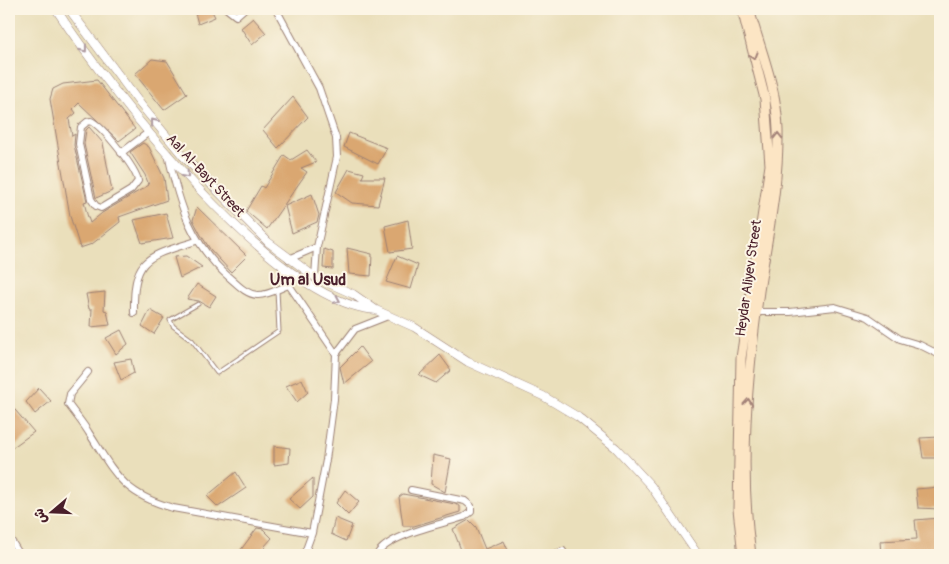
<svg xmlns="http://www.w3.org/2000/svg" width="949" height="564" font-family="Pangolin,'Playpen Sans Arabic',sans-serif">
	<rect width="100%" height="100%" fill="#fcf5e5"/>
	<filter id="ink" filterUnits="userSpaceOnUse"><feTurbulence type="fractalNoise" baseFrequency=".02" numOctaves="2"/><feDisplacementMap in="SourceGraphic" scale="10" xChannelSelector="R" yChannelSelector="G"/><feConvolveMatrix kernelMatrix="1 2 1 2 8 2 1 2 1" color-interpolation-filters="sRGB"/></filter>
	<filter id="wash" filterUnits="userSpaceOnUse"><feTurbulence type="fractalNoise" baseFrequency=".0096" numOctaves="4" result="noise"/><feDisplacementMap in="SourceGraphic" scale="20" xChannelSelector="R" yChannelSelector="G"/><feGaussianBlur stdDeviation="1.12" result="paint"/><feColorMatrix in="noise" values="0 0 0 0 0 0 0 0 0 0 0 0 0 0 0 0 0 1.4 0 .05"/><feComposite in="paint" operator="in"/></filter>
	<g filter="url(#wash)">
		<rect width="100%" height="100%" fill="#eadfbb"/>
		<g id="blocks">
			<path fill="#daa771" d="M194,9H211L215,17L198,24Z
				M253,18L266,33L252,45L241,28Z
				M152,59L167,61L187,94L164,110L135,74Z
				M97,80L135,129L119,141L79,103L73,109L76,113L69,119L72,136L75,134L74,145L87,201L84,202L87,214L90,223L102,213L149,185L145,175L130,152L143,143L149,147L164,178L167,200L119,217L120,222L92,244L80,248L70,216L50,99L53,89L63,84Z
				M293,97L308,117L278,148L263,130Z
				M89,127L103,143L112,191L96,198L84,144L86,130Z
				M349,133L387,148L378,164L344,147Z
				M307,150L316,162L301,168L307,172L267,229L246,211L261,186L264,188L284,155L291,160Z
				M349,169L364,173L362,178H385L378,205L352,203L336,192Z
				M312,194L319,215L317,222L292,233L285,206Z
				M197,207L247,256L231,272L210,249L201,235L193,220Z
				M166,213L173,238L142,243L134,220Z
				M408,220L412,249L390,252L385,226Z
				M347,248L372,254L371,276L349,274Z
				M324,249L333,252V269L323,268Z
				M186,256L202,267L180,278L174,257Z
				M397,256L418,265L411,289L386,282Z
				M197,284L216,296L209,307L199,301L187,299Z
				M105,292L104,310L107,311L110,325L91,327L92,309H89L86,294Z
				M150,310L164,318L154,334L142,326Z
				M121,330L128,344L116,354L106,338Z
				M360,347L371,362L344,384L340,367Z
				M440,355L451,370L436,383L419,375Z
				M131,359L134,373L121,380L114,362Z
				M302,379L308,392L297,402L286,386Z
				M39,388L51,401L35,414L26,402Z
				M9,403L34,432L9,450Z
				M940,437V458H923L920,438Z
				M274,446L290,448L289,463L274,465Z
				M433,455L451,459L445,492L431,484Z
				M236,472L246,488L218,507L207,496Z
				M313,478V497L300,509L289,499Z
				M940,487V509L918,508L916,489Z
				M345,490L359,502L348,515L336,503Z
				M403,494L455,504L460,506V512L414,526H403L399,497Z
				M335,518L352,525L346,541L331,534Z
				M940,518V555H881L880,541L917,539L915,520Z
				M469,520L476,527L485,549L504,541L510,555H463L453,529Z
				M257,528L263,529L272,538L264,547L273,555H237Z"/>
		</g>
	</g>
	<g filter="url(#ink)">
		<use href="#blocks" fill-opacity="0" stroke="#9a7f73" stroke-width="1"/>
		<g fill="none" stroke-linecap="round" stroke-linejoin="round">
			<defs>
				<path id="service" d="M198,304L170,320L173,326L192,340L217,373L279,331L277,290"/>
				<path id="minor" d="M227,9L236,16L244,9
					M276,9L319,88L336,138L337,157L317,247L315,277
					M939,9L940,13
					M91,121C103,127 136,168 138,181L131,190L101,208L96,206L91,199L79,144L81,127L87,122Z
					M121,153L149,132
					M168,154C179,204 191,245 231,279C238,285 246,294 257,295C267,296 280,288 289,285
					M940,248V259
					M289,259L317,247
					M282,268L289,285L336,354L334,399L326,460L312,533L304,555
					M757,312H790L835,307L868,317L900,339L920,345L940,355
					M134,313C133,256 147,257 196,241
					M336,354L355,329L388,316
					M88,372L70,394L68,404C75,414 83,423 89,433C115,474 123,494 173,508L312,533
					M9,537L20,555
					M377,555C386,535 443,524 464,517L471,512V506L465,501L411,490
					M553,555L563,551"/>
				<path id="tertiary" d="M56,9C110,92 274,303 376,310
					M69,9L141,105L183,156L268,242L315,277L353,294L376,310L414,327L468,362L543,396L578,417L616,448L651,486L698,555"/>
				<path id="secondary" d="M742,9L765,99L770,165L741,358L738,509L743,555
					M749,9C760,49 777,88 778,130C779,184 767,238 759,291C747,378 739,468 751,555"/>
			</defs>
			<use href="#service" stroke="#9a7f73" stroke-width="5"/>
			<use href="#minor" stroke="#9a7f73" stroke-width="8"/>
			<use href="#tertiary" stroke="#9a7f73" stroke-width="9"/>
			<use href="#secondary" stroke="#9a7f73" stroke-width="11"/>
			<use href="#service" stroke="#fff" stroke-width="3"/>
			<use href="#minor" stroke="#fff" stroke-width="6"/>
			<use href="#tertiary" stroke="#fff" stroke-width="8"/>
			<use href="#secondary" stroke="#fce5c4" stroke-width="9"/>
		</g>
		<defs><path id="oneway-chevron" d="M-2-3.5L2.5 0L-2 3.5" fill="none" stroke-width="1.6" stroke-linecap="round" stroke-linejoin="round" transform="scale(1.25)"/></defs>
		<g stroke="#ae9aa0">
			<use href="#oneway-chevron" transform="translate(84 49) rotate(52)"/>
			<use href="#oneway-chevron" transform="translate(154 122) rotate(-129)"/>
			<use href="#oneway-chevron" transform="translate(186 175) rotate(48)"/>
			<use href="#oneway-chevron" transform="translate(337 300) rotate(24)"/>
		</g>
		<g stroke="#a38278">
			<use href="#oneway-chevron" transform="translate(754 56) rotate(74)"/>
			<use href="#oneway-chevron" transform="translate(778 136) rotate(-90)"/>
			<use href="#oneway-chevron" transform="translate(748 402) rotate(-85)"/>
		</g>
	</g>
	<g text-anchor="middle" stroke-width="4" stroke-linejoin="round" paint-order="stroke">
		<g font-size="14" fill="#4a1f2b" stroke="#fcf5e5">
			<text transform="translate(206 175) rotate(47)" y="5">Aal Al-Bayt Street</text>
			<text transform="translate(748 278) rotate(-82)" y="5">Heydar Aliyev Street</text>
		</g>
		<g font-size="16" font-weight="bold" fill="#4a1f2b" stroke="#fcf5e5">
			<text x="308" y="285">Um al Usud</text>
		</g>
	</g>
	<rect width="949" height="564" fill="none" stroke="#fcf5e5" stroke-width="30"/>
	<g transform="translate(52 512) rotate(251)" stroke="#fcf5e5" stroke-width="4" paint-order="stroke">
	<path d="M0-4L9 19L0 12L-9 19Z" fill="#4a1f2b"/>
	<text y="-8" font-size="14" font-weight="bold" text-anchor="middle" fill="#4a1f2b">ش</text>
	</g>
</svg>
